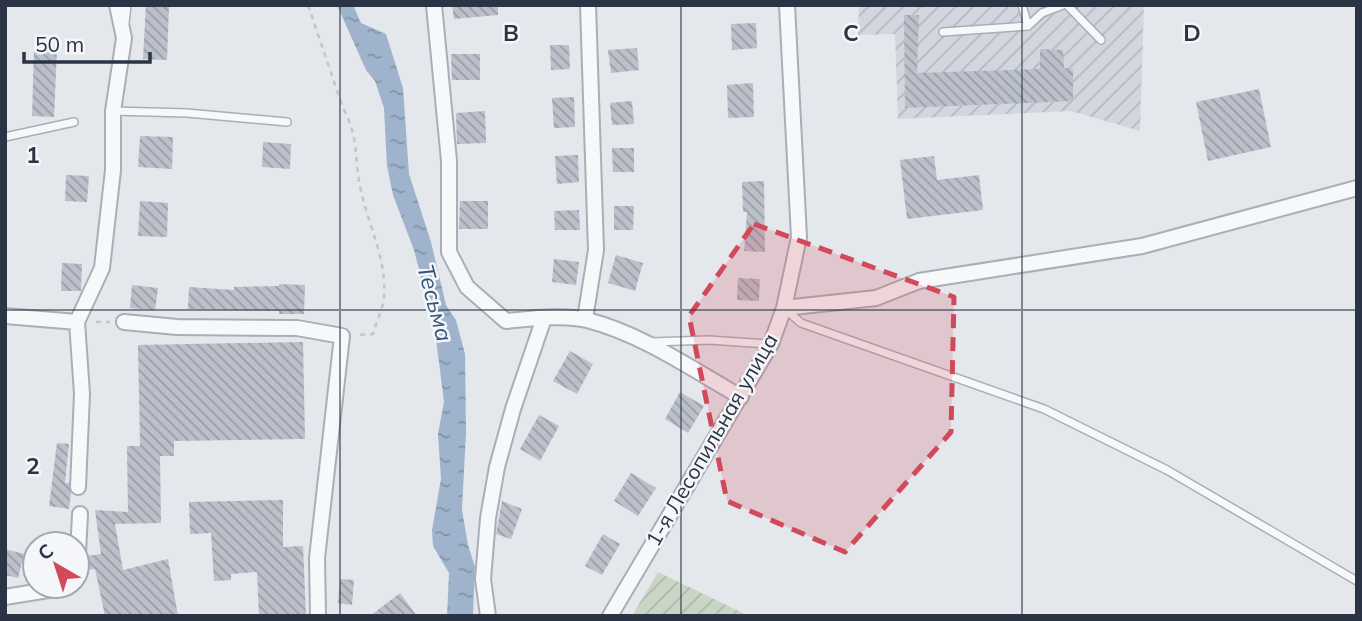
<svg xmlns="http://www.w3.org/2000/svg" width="1362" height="621" font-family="Mulish,sans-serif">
	<defs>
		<pattern id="industrial-furrows" width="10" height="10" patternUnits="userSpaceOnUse" patternTransform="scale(1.75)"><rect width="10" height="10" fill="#d2d6de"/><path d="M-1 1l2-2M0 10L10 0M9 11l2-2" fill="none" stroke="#b4b8c0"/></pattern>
		<pattern id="garden-furrows" width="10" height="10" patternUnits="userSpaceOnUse" patternTransform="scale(1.75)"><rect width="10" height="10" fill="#c9d6c5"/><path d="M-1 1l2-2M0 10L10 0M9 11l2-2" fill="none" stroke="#adb8ab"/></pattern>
		<pattern id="water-ripples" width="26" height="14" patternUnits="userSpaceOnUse" patternTransform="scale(1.75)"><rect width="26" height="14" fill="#9fb4cc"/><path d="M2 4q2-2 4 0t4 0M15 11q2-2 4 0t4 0" fill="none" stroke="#8293a7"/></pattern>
		<pattern id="building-back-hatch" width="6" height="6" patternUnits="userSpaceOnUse" patternTransform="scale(1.75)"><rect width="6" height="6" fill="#bbc0ca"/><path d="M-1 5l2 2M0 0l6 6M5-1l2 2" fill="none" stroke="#989da6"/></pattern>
	</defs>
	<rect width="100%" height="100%" fill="#e4e7ec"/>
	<path fill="url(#industrial-furrows)" d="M859,5H1144L1140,131L1071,111L898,119L895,34L858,35Z"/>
	<path fill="url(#garden-furrows)" d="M658,572L749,616H632Z"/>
	<path fill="url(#water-ripples)" d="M337,5H353L361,23L386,34L403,88L409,174L431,242L446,305L456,320L465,354L466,432L462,510L468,545L475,567L473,616H447L449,573L433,546L432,530L441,479L438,434L444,402L435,331L414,250L393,195L387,166L384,108L375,81L366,70Z"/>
	<path fill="url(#building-back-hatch)" d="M146,5H169L167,60L143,59Z
		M452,5H498V15L454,19Z
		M904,15H919L917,73L1040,69V49L1063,50L1064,68L1073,69V101L905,108Z
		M756,23L757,48L732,50L731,24Z
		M550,45H569L570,69L551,70Z
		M637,48L639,70L611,73L608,50Z
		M34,49L57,50L54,117L32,116Z
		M451,54H480V80H452Z
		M753,83L754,117L728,118L727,85Z
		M1259,89L1271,147L1208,161L1196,102Z
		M574,97L575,127L554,128L552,98Z
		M632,101L634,124L612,125L610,103Z
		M485,111L486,143L457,144L456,113Z
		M140,136L173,137L172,169L138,167Z
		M263,142L291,144L290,169L262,167Z
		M612,148H634V172H613Z
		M578,155L579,182L557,184L555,156Z
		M934,156L937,180L979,175L983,210L907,219L900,160Z
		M66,175L89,176L87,202L65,201Z
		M764,181L765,252L744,251L747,212H743L742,182Z
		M140,201L168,203L167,237L138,236Z
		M460,201H488V229H459Z
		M614,206H634L633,230H614Z
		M579,210L580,230H555L554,211Z
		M616,255L643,263L635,291L608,283Z
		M554,259L579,262L576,285L552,282Z
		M62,263L82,264L81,291H61Z
		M738,278L760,279L759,301L737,300Z
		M279,284L305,285L304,314H279V311L188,309L189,287L234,290V287L279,286Z
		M132,285L158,288L155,310L130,308Z
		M303,342L305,439L174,441V456H160L161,523L115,524L123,570L168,559L178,616H105L95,569L87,570V556L101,554L95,510L128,512L127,446H140L138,345Z
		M570,351L593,364L577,394L553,381Z
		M680,392L704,406L688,433L665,419Z
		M539,415L559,426L540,461L520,449Z
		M57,443L69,444L65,483H69L71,493L69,509L49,506Z
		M631,473L656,488L638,516L614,501Z
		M283,500V547L303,546L306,616H259L257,572L231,574V580L214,581L211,533L190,534L189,502Z
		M502,501L522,509L511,539L496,534Z
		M603,534L620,544L602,575L585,566Z
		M5,549L24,554L18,578L5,575Z
		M340,579L354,580L352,605L338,603Z
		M400,593L417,616H370Z"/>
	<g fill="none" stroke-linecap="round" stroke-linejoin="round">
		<defs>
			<path id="service" d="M1067,5L1101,40
				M125,23L127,5
				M1028,26L1042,13L1063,5
				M943,32L1028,26L1022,5
				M113,111L187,113L287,122
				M5,137L74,122
				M785,309L801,323L1044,409L1167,470L1357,581
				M652,342L709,340L769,344"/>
			<path id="minor" d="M434,5L449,161V252L467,287L506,321C529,319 564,314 587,320C642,334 692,369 741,397
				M784,308L876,298L919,281L1142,246L1357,188
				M5,316L77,322
				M585,319L596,250L588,5
				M124,322L177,327L297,328L342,336L317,558L318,616
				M78,487L82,394L77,322L102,268L113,170V111L124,38L117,5
				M77,572L80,514
				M5,597L54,589L58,586
				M488,616L483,579L488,518L497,467L513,409L544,318
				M610,616L771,344L784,308L799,237L787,5"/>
		</defs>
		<use href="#service" stroke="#a9aeb7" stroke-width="10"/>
		<use href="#minor" stroke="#a9aeb7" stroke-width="18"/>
		<path stroke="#c2c5cb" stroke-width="2.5" stroke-dasharray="5 5" stroke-linecap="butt" d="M308,5L343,108C359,137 354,156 360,186C367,223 387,258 384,297C383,309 376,322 373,334L358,335
			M96,322H110"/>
		<use href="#service" stroke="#f7f8fa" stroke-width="7"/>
		<use href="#minor" stroke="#f7f8fa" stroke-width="14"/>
	</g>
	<path fill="#d1495b" fill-opacity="0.2" stroke="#d1495b" stroke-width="5" stroke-dasharray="14 9" stroke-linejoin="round" d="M754,224L954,297L951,432L845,552L727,501L689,316Z"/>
	<path fill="none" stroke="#2b3445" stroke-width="2" stroke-opacity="0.55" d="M340,5V616M681,5V616M1022,5V616M5,310H1357"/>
	<g text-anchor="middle" stroke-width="5" stroke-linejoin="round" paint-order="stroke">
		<g font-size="21" fill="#2b3445" stroke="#f4f6f9">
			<text transform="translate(712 440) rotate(-60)" y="7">1-я Лесопильная улица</text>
		</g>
		<g font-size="23" font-style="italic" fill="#34527a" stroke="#f4f6f9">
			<text transform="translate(435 303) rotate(75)" y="8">Тесьма</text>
		</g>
	</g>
	<g font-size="23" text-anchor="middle" font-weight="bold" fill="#2b3445" stroke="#f4f6f9" stroke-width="5" stroke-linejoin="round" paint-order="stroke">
		<text x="511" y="41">B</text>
		<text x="851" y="41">C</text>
		<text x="1192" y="41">D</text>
		<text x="33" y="163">1</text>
		<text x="33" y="474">2</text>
	</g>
	<rect width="1362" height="621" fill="none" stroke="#2b3445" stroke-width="14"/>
	<g transform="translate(56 565) rotate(321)"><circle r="33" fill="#f4f6f9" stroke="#a4a8b1" stroke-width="2"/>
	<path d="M0-5L12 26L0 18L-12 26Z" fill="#d1495b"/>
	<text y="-10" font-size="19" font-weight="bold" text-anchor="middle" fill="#2b3445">С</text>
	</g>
	<path d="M24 52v10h126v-10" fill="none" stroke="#2b3445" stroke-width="3.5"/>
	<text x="35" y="52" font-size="21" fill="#2b3445" stroke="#f4f6f9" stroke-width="5" paint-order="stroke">50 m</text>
</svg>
